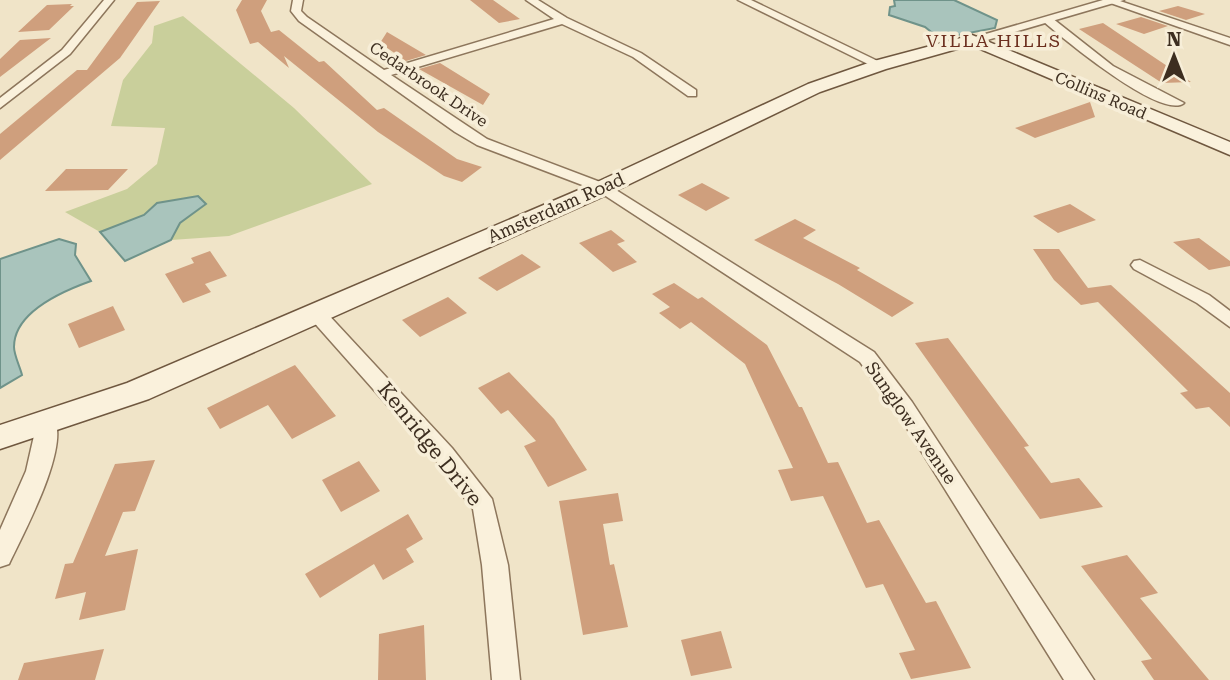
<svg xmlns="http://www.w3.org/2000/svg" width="1230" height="680" font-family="'Roboto Serif',serif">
	<rect width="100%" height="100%" fill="#f0e4c8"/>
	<path fill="#c9cf9b" d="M183,16L294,108L372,184L229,236L171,240L180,223L205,204L198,196L157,203L144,215L100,232L65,212L127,189L157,164L165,128L111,126L123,80L152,43L154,26Z"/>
	<path fill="#a9c4bc" stroke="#6f938a" stroke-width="2" d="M894,0H954L997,20L995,28L953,36L935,35L925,27L889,15L890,7L895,6Z
		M198,196L206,204L180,223L171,240L125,261L100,232L144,215L157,203Z
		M59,239L76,244L75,255L91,281C63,291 14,312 14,347C14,355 20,367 22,375L0,388V259Z"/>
	<path fill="#cf9f7d" d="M242,0H267L261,11L271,32L279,30L319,62L324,61L377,110L384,108L457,159L482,167L462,182L444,176L378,132L284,56L289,68L258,42L250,44L236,10Z
		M470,0H493L520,19L499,23Z
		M160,1L120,58L0,160V134L77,70H87L137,2Z
		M72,4L70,6H74L49,30L18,32L47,5Z
		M1178,6L1205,14L1186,20L1159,11Z
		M1141,17L1168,26L1144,34L1116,24Z
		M1103,23L1191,82L1162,83L1079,29Z
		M387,32L426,55L406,61L380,43Z
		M51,38L0,77V59L20,40Z
		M440,63L490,94L483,105L419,69Z
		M1090,102L1095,117L1035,138L1015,128Z
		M66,169H128L108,190L45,191Z
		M702,183L730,198L706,211L678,195Z
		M1070,204L1096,220L1058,233L1033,216Z
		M795,219L816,230L803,238L860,268L857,270L914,303L892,317L838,284L754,240Z
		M611,230L625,241L617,244L637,262L613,272L579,243Z
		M1199,238L1230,261V266L1209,270L1173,242Z
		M1033,249H1059L1088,288L1111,285L1230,393V427L1209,407L1196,409L1180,393L1188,391L1098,302L1081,305L1054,280Z
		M210,251L227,276L205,284L211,292L183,303L165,274L194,263L191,258Z
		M522,254L541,267L497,291L478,278Z
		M674,283L698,299L702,297L767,345L799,407H802L828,463L838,462L867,523L879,520L926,603L936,601L971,668L911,679L899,653L915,650L883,584L866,588L823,496L791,501L778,470L793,468L745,364L691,322L680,329L659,313L670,307L652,294Z
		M448,297L467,313L420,337L402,320Z
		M113,306L125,330L79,348L68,324Z
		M948,338L1029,446L1024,447L1051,483L1079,478L1103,507L1040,519L915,343Z
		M295,365L336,416L292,439L268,405L220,429L207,408Z
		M509,372L554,419L587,470L548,487L524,446L536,441L508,410L501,414L478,388Z
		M155,460L135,511L123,512L105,556L138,549L125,610L79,620L86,592L55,599L65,564L73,563L115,464Z
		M359,461L380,491L341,512L322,480Z
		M618,493L623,521L603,524L610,565L614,564L628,627L583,635L559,501Z
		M408,514L423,539L406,549L414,562L383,580L374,564L320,598L305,574Z
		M1127,555L1158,593L1140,598L1209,680H1154L1141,661L1152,659L1081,566Z
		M424,625L426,680H378L379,634Z
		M721,631L732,668L691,676L681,640Z
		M104,649L95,680H18L24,663Z"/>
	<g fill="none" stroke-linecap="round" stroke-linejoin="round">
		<defs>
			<path id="minor" d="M104,0H114L70,54L0,108V98L62,50Z
				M293,0H303L301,11L307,17L384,70L554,19L526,0H538L567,18L641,53L696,90V96H688L633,57L562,24L391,75L487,139L608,185L874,352L912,402L1094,680H1064L898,414L860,362L598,191L477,145L455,132L299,21L291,11Z
				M738,0H751L886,65L876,68Z
				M1102,0H1117L1230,38V45Z
				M1044,18H1052L1113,66L1184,103C1162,121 1064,39 1044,22Z
				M1140,260L1209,295L1230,311V327L1197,303L1134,269L1131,265L1134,261Z
				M317,308L324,310L452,448L492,499L508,565L520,680H492L482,565L473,509L436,460L310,318L308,314L310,310Z
				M46,416L54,418C70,448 23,534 9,564L0,567V530L26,471L38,418Z"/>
			<path id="tertiary" d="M1103,0H1124L977,43L965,40Z"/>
			<path id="secondary" d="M972,35L1230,142V155L971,45L886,69L820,92L611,193L149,399L0,449V425L127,383L595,183L808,84L874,61Z"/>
		</defs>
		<use href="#minor" stroke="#8d765c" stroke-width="3"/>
		<use href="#tertiary" stroke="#8d765c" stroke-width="3"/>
		<use href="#secondary" stroke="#6f573f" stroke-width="3"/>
		<use href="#minor" fill="#faf1dc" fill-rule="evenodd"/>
		<use href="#tertiary" fill="#faf1dc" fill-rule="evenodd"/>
		<use href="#secondary" fill="#faf1dc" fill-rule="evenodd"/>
	</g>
	<g text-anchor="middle" stroke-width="7" stroke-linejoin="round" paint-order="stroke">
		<g font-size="16" fill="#3d2e20" stroke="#f7eed8">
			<text transform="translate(429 84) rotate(34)" y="6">Cedarbrook Drive</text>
			<text transform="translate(1101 95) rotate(23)" y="6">Collins Road</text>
		</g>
		<g font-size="18" letter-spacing="2" fill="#6b2e1e" stroke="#f7eed8">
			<text x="994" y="47">VILLA HILLS</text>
		</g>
		<g font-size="18" fill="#3d2e20" stroke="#f7eed8">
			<text transform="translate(556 208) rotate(-24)" y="6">Amsterdam Road</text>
			<text transform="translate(911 423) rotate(55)" y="6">Sunglow Avenue</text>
		</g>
		<g font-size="21" fill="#3d2e20" stroke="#f7eed8">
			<text transform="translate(430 444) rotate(51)" y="7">Kenridge Drive</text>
		</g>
	</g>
	<g transform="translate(1174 56)" stroke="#f7eed8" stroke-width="5" paint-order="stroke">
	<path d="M0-5L12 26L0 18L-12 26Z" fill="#3d2e20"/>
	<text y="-10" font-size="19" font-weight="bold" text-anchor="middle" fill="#3d2e20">N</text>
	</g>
</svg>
